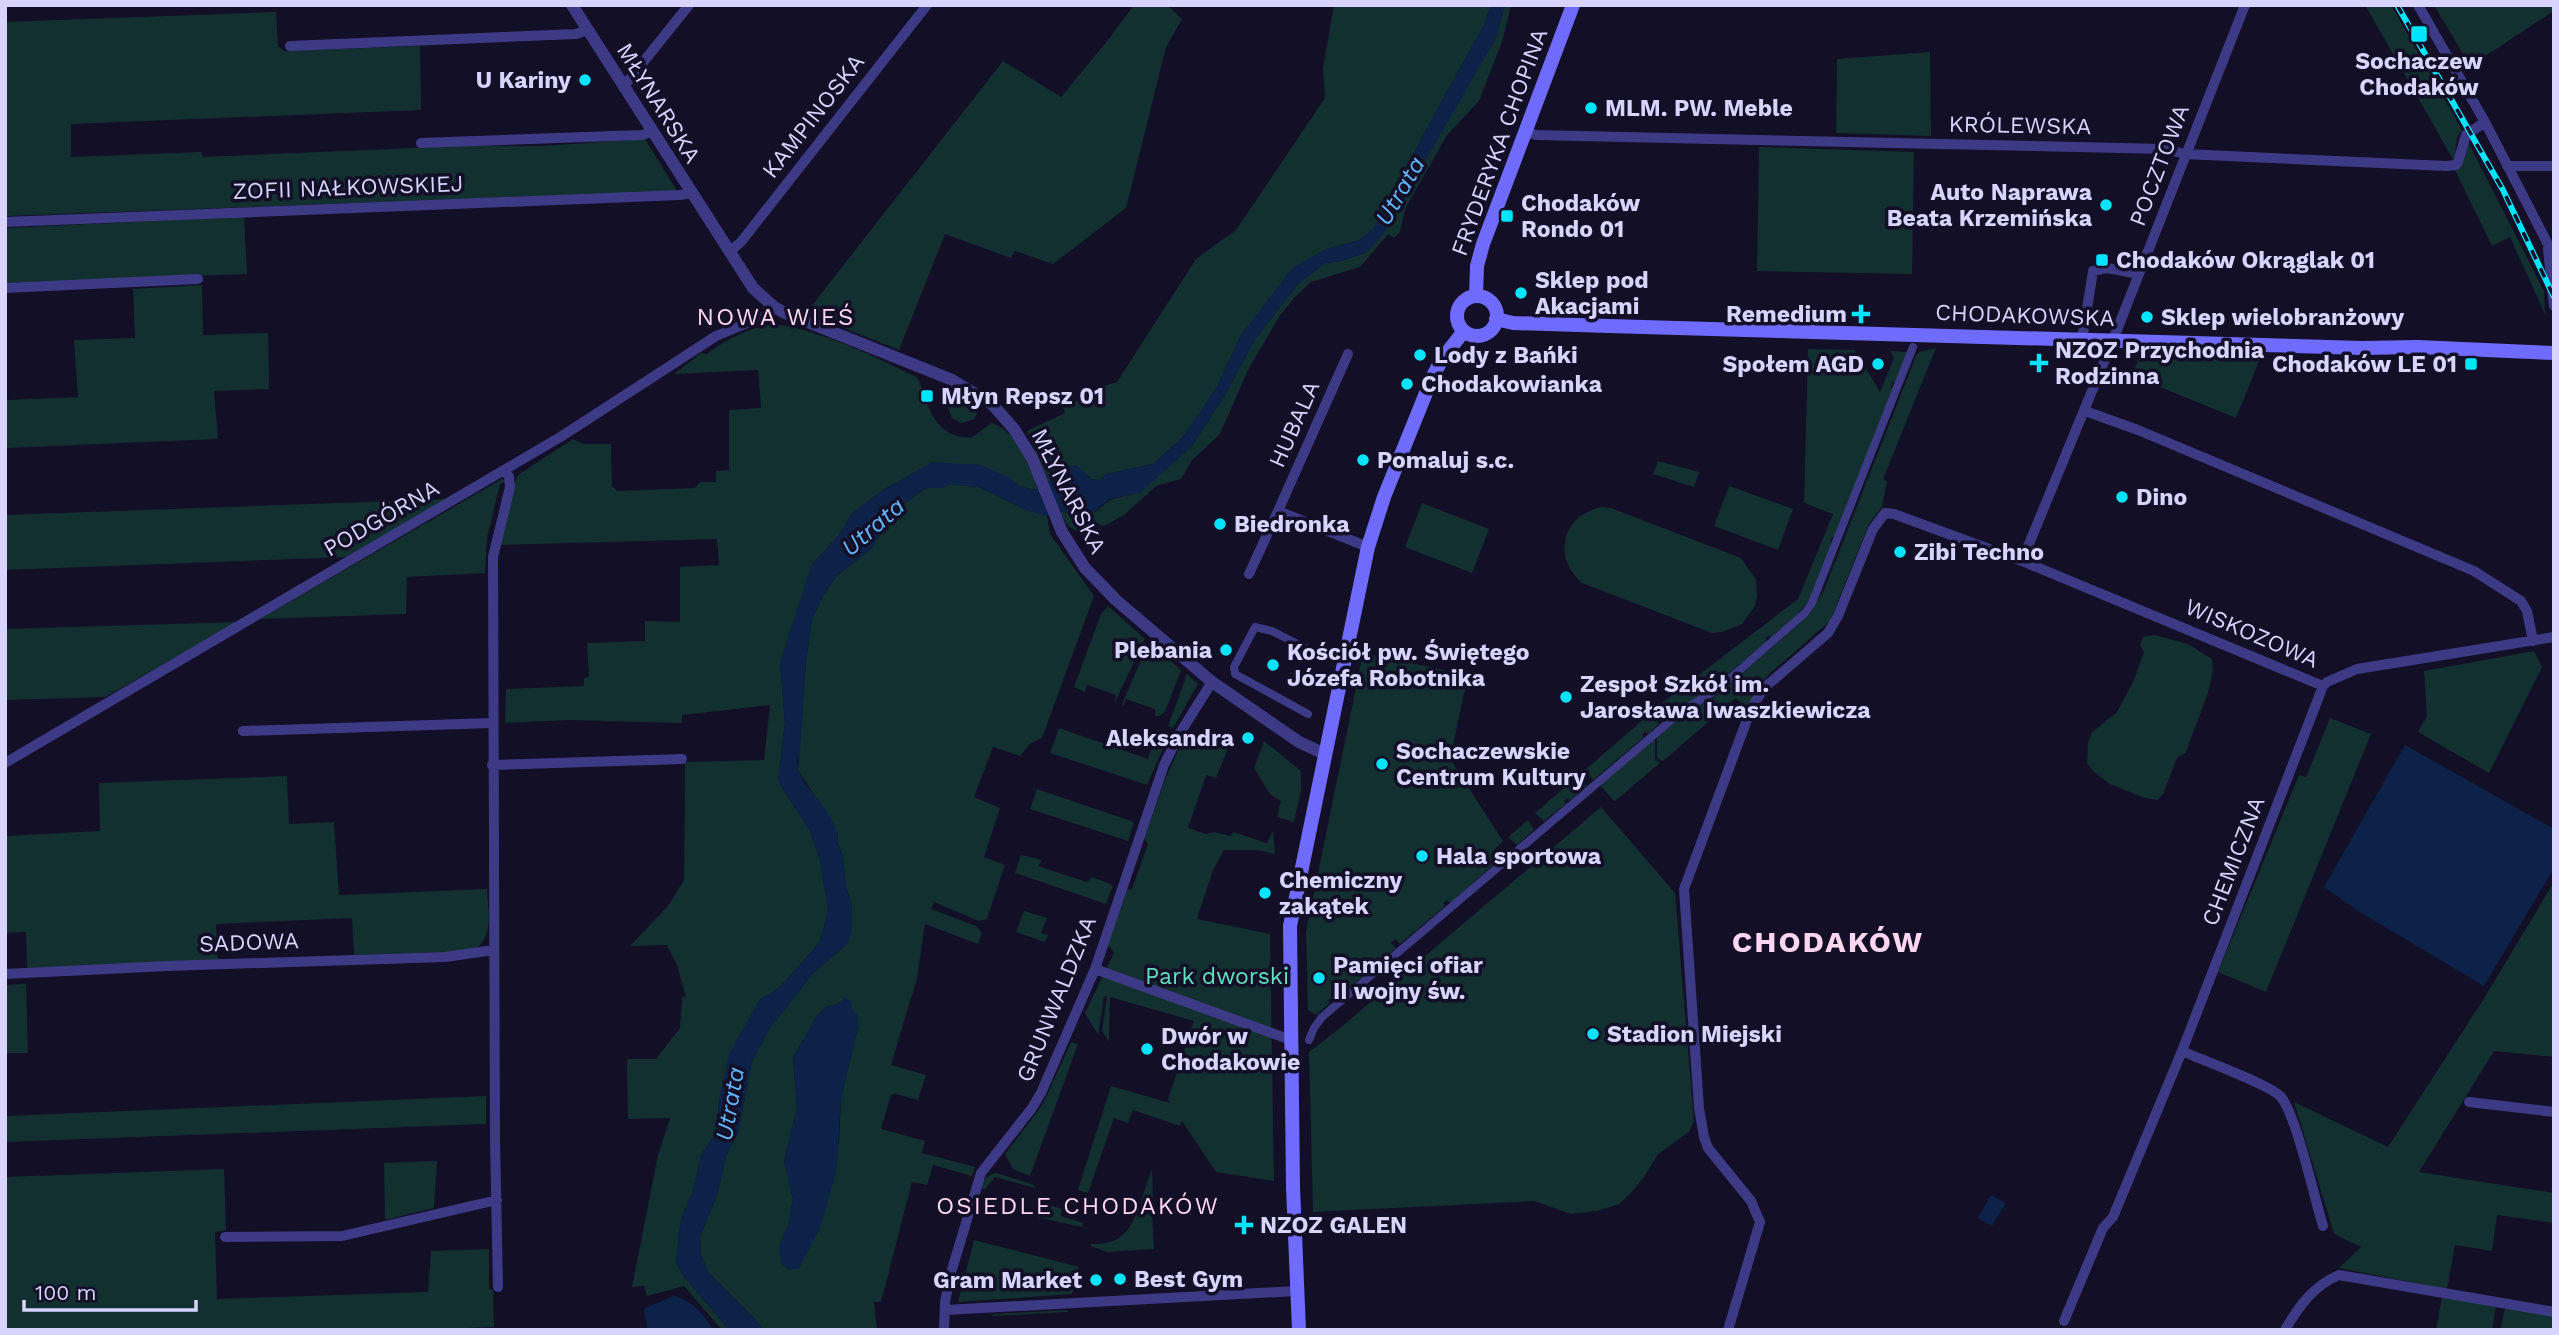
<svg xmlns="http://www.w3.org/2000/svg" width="2559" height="1335" font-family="'Work Sans',sans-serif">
	<rect width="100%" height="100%" fill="#130f26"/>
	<path fill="#12302f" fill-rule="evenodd" d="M1134,5H1167L1182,19L1166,47L1126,208L1053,264L1015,251L1011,258L945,234L899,350L806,313L1003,61L1061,97L1108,40Z
		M1334,5H1491L1484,25L1439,106L1374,228L1360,240L1326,249L1241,335L1217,387L1183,437L1153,464L1106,474L1101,480L1091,479L1077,466H1071L1048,482L1027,431L1065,413L1063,407L1101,387L1117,382L1196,259L1236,230L1325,98L1323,68Z
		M1505,5H1511L1510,10L1502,42L1479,101L1447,135L1405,209L1400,232L1394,238L1388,234L1360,267L1311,282L1294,298L1279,317L1248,370L1220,434L1192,460L1181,479L1156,486L1124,515L1104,526L1073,515L1082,534L1068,526L1059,511C1069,513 1083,517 1093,513C1106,507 1102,500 1122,497L1191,447L1225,395L1255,339L1298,284L1325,263L1341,261L1367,252L1496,38Z
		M2365,5H2391L2462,130L2457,138L2454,161Z
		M2434,5H2554V11L2470,66Z
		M276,12L278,46L284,51L420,46L421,110L71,124V157L201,152L203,157L461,146H542L645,139L677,191L5,216V22Z
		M1930,52L1931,136L1836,133L1837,59Z
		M2466,138L2544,291L2545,314L2510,237L2492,246L2454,168H2460L2464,161Z
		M1759,147L1914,152L1912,274L1757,271Z
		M244,217L247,274L5,283V228Z
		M202,285L203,335L268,333L269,389L214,391L218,439L5,448V400L78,397L74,340L135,338L133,289Z
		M776,324C825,332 874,356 918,378C930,409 933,436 971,438L992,423C1017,431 1030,467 1038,490L1021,487L1008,477L933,462L885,489L852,513L839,535L812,565L780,663L785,723L778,781L810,831L820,860L828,910L821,939L815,948L779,988L759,1000L719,1100L717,1132L701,1155L692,1194L681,1219L676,1262L683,1275L729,1330H722L684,1286L647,1296L644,1286L632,1287L658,1155L670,1118L628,1119L627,1059H656L680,1028L682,997H686L677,965L667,945L630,946L668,906L684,880L685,762L764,760L770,705L682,715V723L570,720L505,723L506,689L584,686V678L589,677L587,643L645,641V621L680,622V567L719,565L717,539L500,545L511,494L518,475L573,439L583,444H611L612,486L617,491L695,488L700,482H716V471L729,470V410L761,408L758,370L674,374L701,353L707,354C728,338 750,327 776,324Z
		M1936,348L1883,479L1887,481L1882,507L1869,524L1830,621L1767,676L1746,708L1736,698L1663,761L1657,758V737L1689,711L1717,695L1802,621L1811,612L1824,590L1916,356L1919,352Z
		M1808,349L1855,350L1880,392L1894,358L1890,351L1908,352L1896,383L1893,382L1891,387L1894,388L1835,538L1832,537L1830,541L1833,543L1810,599L1794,618L1771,637L1769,635L1766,638L1767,641L1706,693L1677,709L1662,722L1653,710L1798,599L1833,514L1804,503Z
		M2139,356L2260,359L2236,418L2133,376Z
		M950,384L974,399L979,410L974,419L961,423L952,418L942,394L944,387Z
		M1658,461L1699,472L1694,487L1653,474Z
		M502,479L506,482L500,484L487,538L485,573L407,577L406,614L260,619Z
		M950,484L978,487L1027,510L1047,516L1050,534L1094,596L1042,738L1030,744L1020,756L993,747L974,797L1000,808L984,857L1005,865L987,919L979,921L934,902L931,909L976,926L982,933L978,944L925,924L917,978L891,1065L926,1075L918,1100L896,1094L891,1095L881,1129L925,1141L922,1153L975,1167L972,1176L933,1165L927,1185L912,1182L881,1302H874L877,1330H763L753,1317L708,1272L701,1255L700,1237L718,1192L726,1156L738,1133L752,1061L770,1028L813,973L847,944L852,907L846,887L843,857L837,841L838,833L798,770L806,661L812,620L823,595L837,576L872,548L893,512L926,488H942ZM837,1004L858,1027L841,1098L839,1143L779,1247L789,1223L793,1199L784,1161L797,1108L793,1058L816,1017L826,1007Z
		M1729,486L1793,509L1778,550L1714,526Z
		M448,499L346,557L5,570V515Z
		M1422,503L1489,529L1472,573L1405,547Z
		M1602,507L1611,508L1741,558L1756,580L1757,596L1755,606L1742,624L1722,632L1712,633L1582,583C1551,556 1563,515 1602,507Z
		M1108,606L1145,639L1115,702L1116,695L1087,685L1085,692L1074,687L1101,614Z
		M238,622L105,697L5,700V629Z
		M2155,635L2188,644L2212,659L2213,671L2208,693L2192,736L2186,752L2177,758L2163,794L2158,800L2145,798L2110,784L2094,772L2087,763L2088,743L2092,732L2117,712L2133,682L2144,652L2140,645L2143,637Z
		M1150,643L1181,670L1165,712L1159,716H1155V709L1126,699L1124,706L1122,704L1147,646Z
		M2534,651L2542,667L2489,773L2418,732L2427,716L2424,671Z
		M1363,653L1468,675L1450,759L1503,841L1494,850L1499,860L1450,903L1447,900L1443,903L1445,906L1400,944L1396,939L1391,943L1396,948L1335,1000L1332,998L1328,1000L1330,1003L1316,1015L1308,1010L1306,932Z
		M1187,674L1198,684L1173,728L1168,726Z
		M1651,713L1659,724L1648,734L1645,731L1642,735L1644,737L1593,780L1585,770Z
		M2330,718L2371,734L2266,992L2218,972L2299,775L2306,777Z
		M1059,728L1148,759L1157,730L1169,735L1147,785L1050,753Z
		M1187,732L1229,746L1216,778L1206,775L1188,828L1206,834L1214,832L1231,836L1233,832L1267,843L1273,831L1275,854L1256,850H1224L1213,870L1197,919L1270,934L1274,1181L1216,1172L1182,1121L1180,1126L1133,1110L1128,1123L1114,1118L1088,1193L1078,1190L1111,1086L1170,1103L1168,1099L1194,1021L1110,997L1109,1042L1102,1031L1107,997L1104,996L1098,1035L1085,1013L1114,953L1108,945L1127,890L1132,889L1148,844L1144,839L1166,777Z
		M1655,739V760L1660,763L1615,801L1613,800L1600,785Z
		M1264,741L1301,771V791L1294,822L1277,817L1281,801L1270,794L1254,768Z
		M287,776L289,824L334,822L339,895L487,889C488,911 495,940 471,951L354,955L352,918L216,924L218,960L27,968L26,932L5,933V836L100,831L99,783Z
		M1578,776L1587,786L1570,800L1567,798L1564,801L1566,804L1544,821L1535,813Z
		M1037,789L1134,822L1128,841L1030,809Z
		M1601,807L1675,893L1694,1121L1689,1132L1658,1154L1644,1177L1630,1194L1619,1204L1597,1211L1571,1214L1534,1201L1313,1212L1309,1052L1340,1028Z
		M1528,820L1534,830L1517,845L1508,837Z
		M1021,855L1042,860L1038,866L1087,882L1092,877L1113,885L1106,904L1015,873Z
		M2554,882V1057L2494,1051L2419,1172L2554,1193V1223L2497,1215L2492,1251L2455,1245L2447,1289L2339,1268L2361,1247L2334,1234L2294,1102L2388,1147L2483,1000Z
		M1024,911L1047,918L1041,933L1048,935L1045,942L1016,932Z
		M26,984L28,1053H5V985Z
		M1071,1042L1078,1044L1030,1176L1013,1169L1005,1154L1043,1104Z
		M486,1096V1124L5,1142V1116Z
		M437,1161L434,1208L385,1220L384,1163Z
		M1152,1168L1153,1211L1140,1204Z
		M224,1169L226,1230L215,1232L217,1299L428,1292L431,1251L489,1249V1289L493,1290L494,1327L404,1330H5V1177Z
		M997,1173L1034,1185L1035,1188L995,1177L984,1190L981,1187C984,1178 989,1174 997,1173Z
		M1042,1203L1062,1209L1061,1216L1083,1223L1082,1227L1036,1217Z
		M1138,1208L1152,1216L1154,1249L1107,1252L1091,1246V1244C1120,1244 1129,1234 1138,1208Z
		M974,1240L1079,1267L1072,1294L958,1302Z
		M2442,1297L2496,1306L2492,1330H2436Z
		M2505,1308L2554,1316V1330H2500Z
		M1066,1310L1069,1312L992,1316L993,1314Z"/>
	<path fill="#0c2248" d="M1491,5H1505L1496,38L1383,234L1367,252L1341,261L1325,263L1298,284L1255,339L1225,395L1191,447L1140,493L1109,499L1093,513L1078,515L1059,511L1047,516L1027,510L978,487L950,484L942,488H926L893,512L872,548L837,576L823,595L812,620L806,661L800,751L797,760L798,770L805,784L827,811L838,833L837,841L843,857L846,887L852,907V931L847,944L813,973L770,1028L752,1061L738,1133L726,1156L718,1192L700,1237L701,1255L708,1272L753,1317L763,1330H729L683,1275L676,1262L681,1219L692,1194L701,1155L717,1132L719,1100L729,1055L759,1000L779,988L815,948L821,939L828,910L820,860L810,831L778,781L785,723L780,663L812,564L839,535L852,513L885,489L933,462L981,465L1008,477L1021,487L1037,490L1071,466L1076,465L1091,479L1101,480L1106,474L1153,464L1183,437L1217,387L1241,335L1292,268L1326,249L1360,240L1374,228L1439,106L1484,25Z
		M2405,745L2554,829V868L2484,986L2358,911L2324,887Z
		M845,998L851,1001L852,1009L857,1015L858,1027L841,1098L837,1167L821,1226L799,1268L790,1270L781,1264L779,1247L789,1223L793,1199L784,1161L797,1108L793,1058L816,1017L826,1007L837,1004Z
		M1991,1195L2006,1203L1992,1226L1978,1218Z
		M674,1296C692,1300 704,1314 713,1330H648L644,1312L645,1308Z"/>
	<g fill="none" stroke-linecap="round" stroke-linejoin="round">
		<path stroke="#3d3a85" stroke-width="8" d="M1308,714L1235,674L1234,667L1255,627L1272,631L1325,658
			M1309,1040L1314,1028L1322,1017L1682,711L1719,688L1805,613L1812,603L1913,347"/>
		<path stroke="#3d3a85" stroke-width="10" d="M2418,5L2485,122L2554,256
			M290,46L576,34L588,30
			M624,86L689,5
			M1526,132L1536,135L2165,149L2185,154L2446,166L2456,165L2458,162L2466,135L2485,122
			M421,143L642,135L653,131
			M2507,166H2554
			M5,222L680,195L692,193
			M2548,249L2554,306
			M729,252L741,242L927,5
			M5,288L198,279
			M2082,340L2093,271L2107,268L2139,274
			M1348,354L1278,511L1368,547
			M2085,411L2138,430L2474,571L2521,601L2527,611L2533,641
			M2022,561L2323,686L2327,682L2357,669L2554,637
			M1249,574L1278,511
			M243,731L492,723
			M5,763L562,436L716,336L769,314L774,307
			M492,765L682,759
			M1095,969L1291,1040
			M5,974L167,966L445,957L494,950
			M2469,1102L2554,1112
			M2323,1226C2315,1200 2296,1115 2281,1097C2269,1084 2201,1060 2182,1051L2323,686
			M225,1237L342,1236L497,1200
			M498,1287L495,1140L493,557L510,487L509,477L505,470
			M945,1310L1297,1291
			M2064,1321L2103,1228L2113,1217L2182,1051
			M944,1330L945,1302L950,1276L981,1173L1032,1108L1041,1093L1095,969L1164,765L1180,733L1212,682
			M1728,1330L1760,1222L1751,1201L1708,1148L1704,1137L1699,1108L1684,889L1751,709L1764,688L1828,633L1838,616L1873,529L1885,513L1894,514L2022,561L2113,340L2245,5
			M2285,1330C2299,1306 2313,1286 2339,1275L2554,1312"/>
		<path stroke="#3d3a85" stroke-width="12" d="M572,5L753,288L774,307L785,313L950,379L992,404L1014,429L1032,458L1062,532L1085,568L1116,600L1212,682L1299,742L1325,754"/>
		<path stroke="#6f6bff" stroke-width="14" d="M1476,296L1477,266L1483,244L1573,5
			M1457 316a20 20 0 1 1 40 0a20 20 0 1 1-40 0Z
			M1496,319L1513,323L1609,326L2362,348L2418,347L2554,353
			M1299,1330L1293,1187L1290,926L1368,547L1384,497L1432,378L1442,359L1464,331"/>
		<defs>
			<path id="rail" d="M2397,5L2503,190L2554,297"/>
		</defs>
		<use href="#rail" stroke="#00e5ff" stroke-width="6"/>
		<use href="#rail" stroke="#130f26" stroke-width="3.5" stroke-dasharray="10" stroke-linecap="butt"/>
	</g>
	<g fill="#00e5ff" stroke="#130f26" stroke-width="2.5">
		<rect x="2410" y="25" width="18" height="18" rx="3.5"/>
		<circle cx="585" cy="80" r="7"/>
		<circle cx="1591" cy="108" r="7"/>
		<circle cx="2106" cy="205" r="7"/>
		<rect x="1500" y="209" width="14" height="14" rx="3.5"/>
		<rect x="2095" y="253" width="14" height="14" rx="3.5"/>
		<circle cx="1521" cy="293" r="7"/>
		<path d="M1857.5 303.5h7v7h7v7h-7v7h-7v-7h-7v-7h7z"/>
		<circle cx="2147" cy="317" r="7"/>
		<circle cx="1420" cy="355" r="7"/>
		<path d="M2035.5 352.5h7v7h7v7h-7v7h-7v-7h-7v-7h7z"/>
		<circle cx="1878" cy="364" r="7"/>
		<rect x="2464" y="357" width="14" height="14" rx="3.5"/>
		<circle cx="1407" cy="384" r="7"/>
		<rect x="920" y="389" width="14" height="14" rx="3.5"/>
		<circle cx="1363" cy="460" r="7"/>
		<circle cx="2122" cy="497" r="7"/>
		<circle cx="1220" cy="524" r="7"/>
		<circle cx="1900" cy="552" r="7"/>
		<circle cx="1226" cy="650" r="7"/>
		<circle cx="1273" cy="665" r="7"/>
		<circle cx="1566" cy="697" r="7"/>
		<circle cx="1248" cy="738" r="7"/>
		<circle cx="1382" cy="764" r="7"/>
		<circle cx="1422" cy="856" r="7"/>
		<circle cx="1265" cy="893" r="7"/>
		<circle cx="1319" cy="978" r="7"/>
		<circle cx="1593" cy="1034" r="7"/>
		<circle cx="1147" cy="1049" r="7"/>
		<path d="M1240.5 1214.5h7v7h7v7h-7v7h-7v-7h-7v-7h7z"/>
		<circle cx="1120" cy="1279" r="7"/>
		<circle cx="1096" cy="1280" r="7"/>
	</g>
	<g text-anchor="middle" stroke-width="7" stroke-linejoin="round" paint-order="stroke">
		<g font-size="23" font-weight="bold" fill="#d9d4ff" stroke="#130f26" text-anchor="start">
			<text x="2419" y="69" text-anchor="middle">Sochaczew<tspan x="2419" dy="26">Chodaków</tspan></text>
			<text x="571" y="88" text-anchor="end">U Kariny</text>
			<text x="1605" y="116">MLM. PW. Meble</text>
			<text x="2092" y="200" text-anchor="end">Auto Naprawa<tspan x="2092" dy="26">Beata Krzemińska</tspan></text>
			<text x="1521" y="211">Chodaków<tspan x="1521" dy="26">Rondo 01</tspan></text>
			<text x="2116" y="268">Chodaków Okrąglak 01</text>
			<text x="1535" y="288">Sklep pod<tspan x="1535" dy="26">Akacjami</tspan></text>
			<text x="1847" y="322" text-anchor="end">Remedium</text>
			<text x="2161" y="325">Sklep wielobranżowy</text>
			<text x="2055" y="358">NZOZ Przychodnia<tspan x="2055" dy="26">Rodzinna</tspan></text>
			<text x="1434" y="363">Lody z Bańki</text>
			<text x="1864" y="372" text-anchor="end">Społem AGD</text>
			<text x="2457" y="372" text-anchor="end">Chodaków LE 01</text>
			<text x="1421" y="392">Chodakowianka</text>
			<text x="941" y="404">Młyn Repsz 01</text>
			<text x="1377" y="468">Pomaluj s.c.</text>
			<text x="2136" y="505">Dino</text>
			<text x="1234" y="532">Biedronka</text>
			<text x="1914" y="560">Zibi Techno</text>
			<text x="1212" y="658" text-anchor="end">Plebania</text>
			<text x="1287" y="660">Kościół pw. Świętego<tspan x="1287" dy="26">Józefa Robotnika</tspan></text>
			<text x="1580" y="692">Zespoł Szkół im.<tspan x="1580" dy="26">Jarosława Iwaszkiewicza</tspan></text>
			<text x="1234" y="746" text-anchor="end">Aleksandra</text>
			<text x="1396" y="759">Sochaczewskie<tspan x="1396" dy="26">Centrum Kultury</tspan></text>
			<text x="1436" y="864">Hala sportowa</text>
			<text x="1279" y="888">Chemiczny<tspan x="1279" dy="26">zakątek</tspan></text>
			<text x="1333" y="973">Pamięci ofiar<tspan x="1333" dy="26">II wojny św.</tspan></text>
			<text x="1607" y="1042">Stadion Miejski</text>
			<text x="1161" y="1044">Dwór w<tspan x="1161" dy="26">Chodakowie</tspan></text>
			<text x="1260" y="1233">NZOZ GALEN</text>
			<text x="1134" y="1287">Best Gym</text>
			<text x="1082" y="1288" text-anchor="end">Gram Market</text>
		</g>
		<g font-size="23" fill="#d9d4ff" stroke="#130f26">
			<text transform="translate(659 103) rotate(58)" y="8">MŁYNARSKA</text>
			<text transform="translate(813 116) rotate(-52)" y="8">KAMPINOSKA</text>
			<text transform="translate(2020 125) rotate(1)" y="8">KRÓLEWSKA</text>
			<text transform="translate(1499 142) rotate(-70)" y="8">FRYDERYKA CHOPINA</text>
			<text transform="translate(2159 165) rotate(-69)" y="8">POCZTOWA</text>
			<text transform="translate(348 187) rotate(-2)" y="8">ZOFII NAŁKOWSKIEJ</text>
			<text transform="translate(2025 315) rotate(2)" y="8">CHODAKOWSKA</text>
			<text transform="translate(1294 424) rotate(-66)" y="8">HUBALA</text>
			<text transform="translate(1069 491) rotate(63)" y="8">MŁYNARSKA</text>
			<text transform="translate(381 518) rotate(-30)" y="8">PODGÓRNA</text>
			<text transform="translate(2252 633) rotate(23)" y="8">WISKOZOWA</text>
			<text transform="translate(2233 861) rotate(-69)" y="8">CHEMICZNA</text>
			<text transform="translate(249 942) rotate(-2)" y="8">SADOWA</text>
			<text transform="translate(1056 999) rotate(-68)" y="8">GRUNWALDZKA</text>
		</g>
		<g font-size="23" fill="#5fe0c0" stroke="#130f26">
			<text x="1217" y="984">Park dworski</text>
		</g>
		<g font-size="24" font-style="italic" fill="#62b6ff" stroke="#130f26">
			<text transform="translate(1400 191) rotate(-60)" y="8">Utrata</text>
			<text transform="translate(873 527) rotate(-41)" y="8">Utrata</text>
			<text transform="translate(730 1104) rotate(-80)" y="8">Utrata</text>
		</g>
		<g font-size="24" letter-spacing="2" fill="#ffd6f0" stroke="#130f26">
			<text x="776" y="325">NOWA WIEŚ</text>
			<text x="1078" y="1214">OSIEDLE CHODAKÓW</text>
		</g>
		<g font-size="30" font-weight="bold" letter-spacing="2" fill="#ffd6f0" stroke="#130f26">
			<text x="1828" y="952">CHODAKÓW</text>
		</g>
	</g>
	<rect width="2559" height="1335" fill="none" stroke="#d9d4ff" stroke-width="14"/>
	<path d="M24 1300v10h172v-10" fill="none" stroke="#d9d4ff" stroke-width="3.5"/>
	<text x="35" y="1300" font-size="21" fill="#d9d4ff" stroke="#130f26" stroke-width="5" paint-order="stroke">100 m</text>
</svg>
